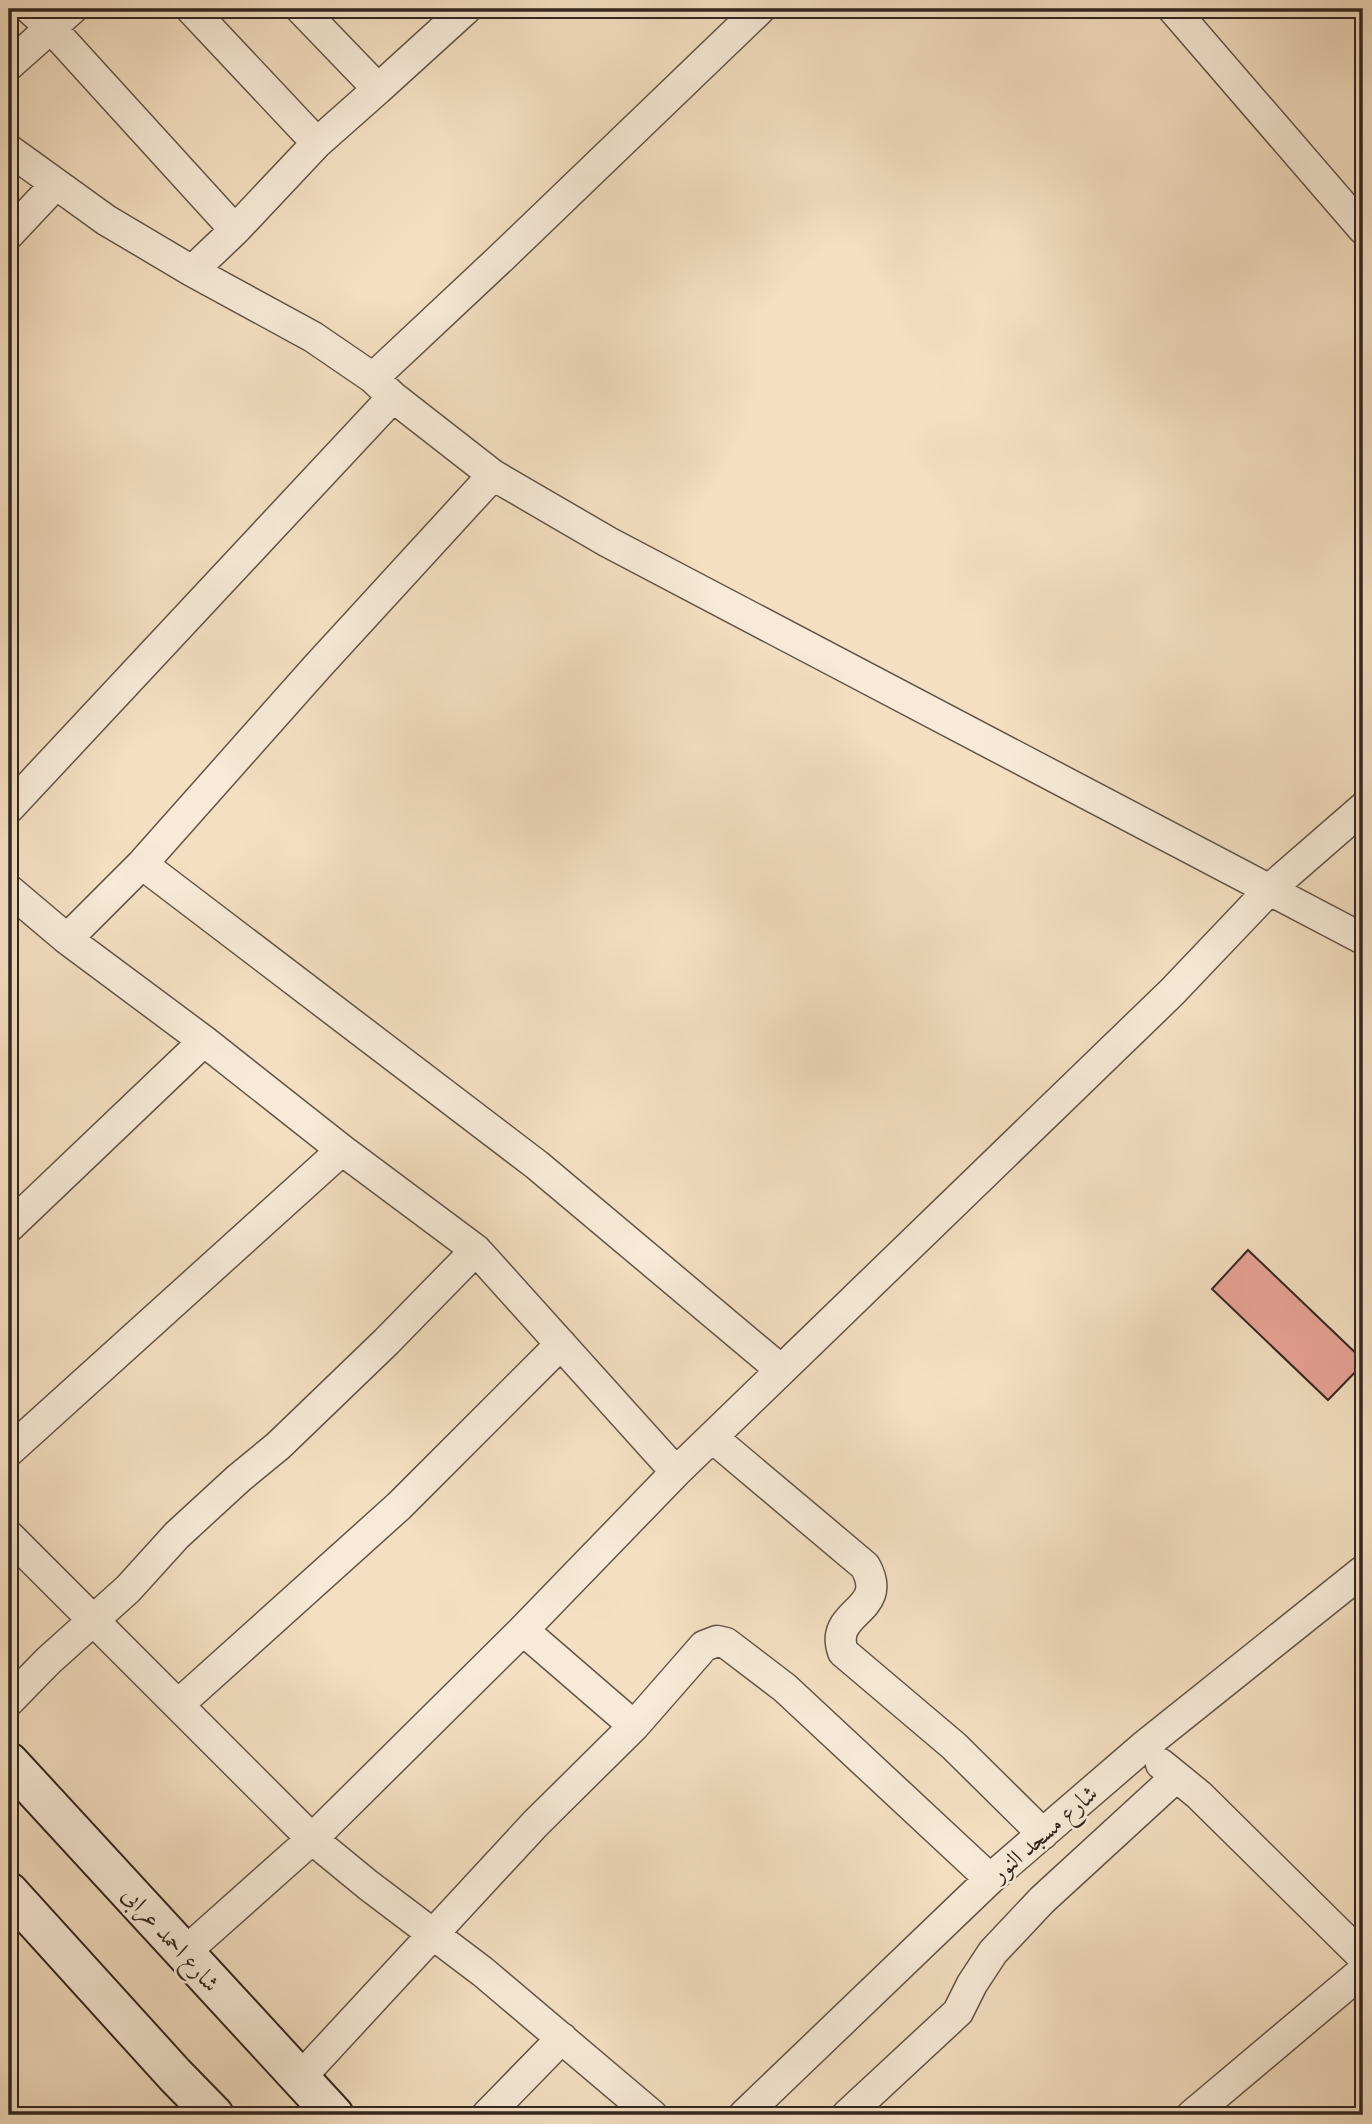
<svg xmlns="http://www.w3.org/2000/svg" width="1372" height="2124" font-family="'Gentium Book Plus',Amiri,serif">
	<rect width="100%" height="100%" fill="#f4dfc2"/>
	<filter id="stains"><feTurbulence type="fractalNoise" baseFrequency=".00286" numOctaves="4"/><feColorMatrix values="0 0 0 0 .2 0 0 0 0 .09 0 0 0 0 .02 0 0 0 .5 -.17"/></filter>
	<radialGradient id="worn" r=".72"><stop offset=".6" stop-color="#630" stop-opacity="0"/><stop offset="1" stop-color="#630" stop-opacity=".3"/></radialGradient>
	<path fill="#eaa499" stroke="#332620" stroke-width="2" d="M1248,1250L1363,1360V1364L1328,1400L1212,1289Z"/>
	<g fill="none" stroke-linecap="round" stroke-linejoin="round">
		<defs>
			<path id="street" d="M30,9L51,28L235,230
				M191,9L317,143
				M301,9L378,89L317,143L235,230L192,271L313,337L373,378L393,397L493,475L608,542L1363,939
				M1173,9L1363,229
				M9,65L72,9
				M378,89L466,9
				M9,150L106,220L192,271
				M9,234L56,184
				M373,378L501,258L760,9
				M9,808L393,397
				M142,864L537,1165L781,1370
				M9,890L67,939L204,1041L342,1150L476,1250L676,1472
				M67,939L142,864L317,667L493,475
				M9,1227L204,1041
				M713,1438L865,1566C891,1612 828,1610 843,1652L954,1746L1043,1834
				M9,1451L342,1150
				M9,1536L312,1839L368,1885L483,1972L652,2115
				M523,1630L634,1726
				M9,1701L48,1661L128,1589L177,1535L239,1478L278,1446L386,1342L476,1250
				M179,1704L399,1506L561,1344
				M1161,1764L1199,1795L1363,1957
				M184,1953L312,1839L523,1630L676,1472L1172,992L1270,889L1363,808
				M299,2079L535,1824L634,1726L704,1646L717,1641L726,1643L785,1688L990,1879
				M487,2115L562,2038
				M744,2115L990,1879L1143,1747L1363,1571
				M847,2115L958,2012L972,1984L993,1952L1042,1900L1176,1777
				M1192,2115L1363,1971"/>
			<path id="secondary" d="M9,1762L334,2115
				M9,1892L175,2075L214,2115"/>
		</defs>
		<use href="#street" stroke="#635448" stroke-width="33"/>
		<use href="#secondary" stroke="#332620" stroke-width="42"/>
		<use href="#street" stroke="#f8ead7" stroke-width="30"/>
		<use href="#secondary" stroke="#f8ead7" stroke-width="38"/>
	</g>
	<g text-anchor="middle" stroke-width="5" stroke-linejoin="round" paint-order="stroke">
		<g font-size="24" fill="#332620" stroke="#f8ead7">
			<text transform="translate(1044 1833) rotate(-41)" y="8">شارع مسجد النور</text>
			<text transform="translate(171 1939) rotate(48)" y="8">شارع احمد عرابى</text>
		</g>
	</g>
	<rect width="1372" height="2124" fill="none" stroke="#f4dfc2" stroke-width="35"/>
	<rect x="10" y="10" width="1351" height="2103" fill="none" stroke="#332620" stroke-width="3.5"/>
	<rect x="18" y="18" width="1337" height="2089" fill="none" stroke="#332620" stroke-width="2"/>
	<rect width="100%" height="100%" filter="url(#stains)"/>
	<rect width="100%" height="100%" fill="url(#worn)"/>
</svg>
